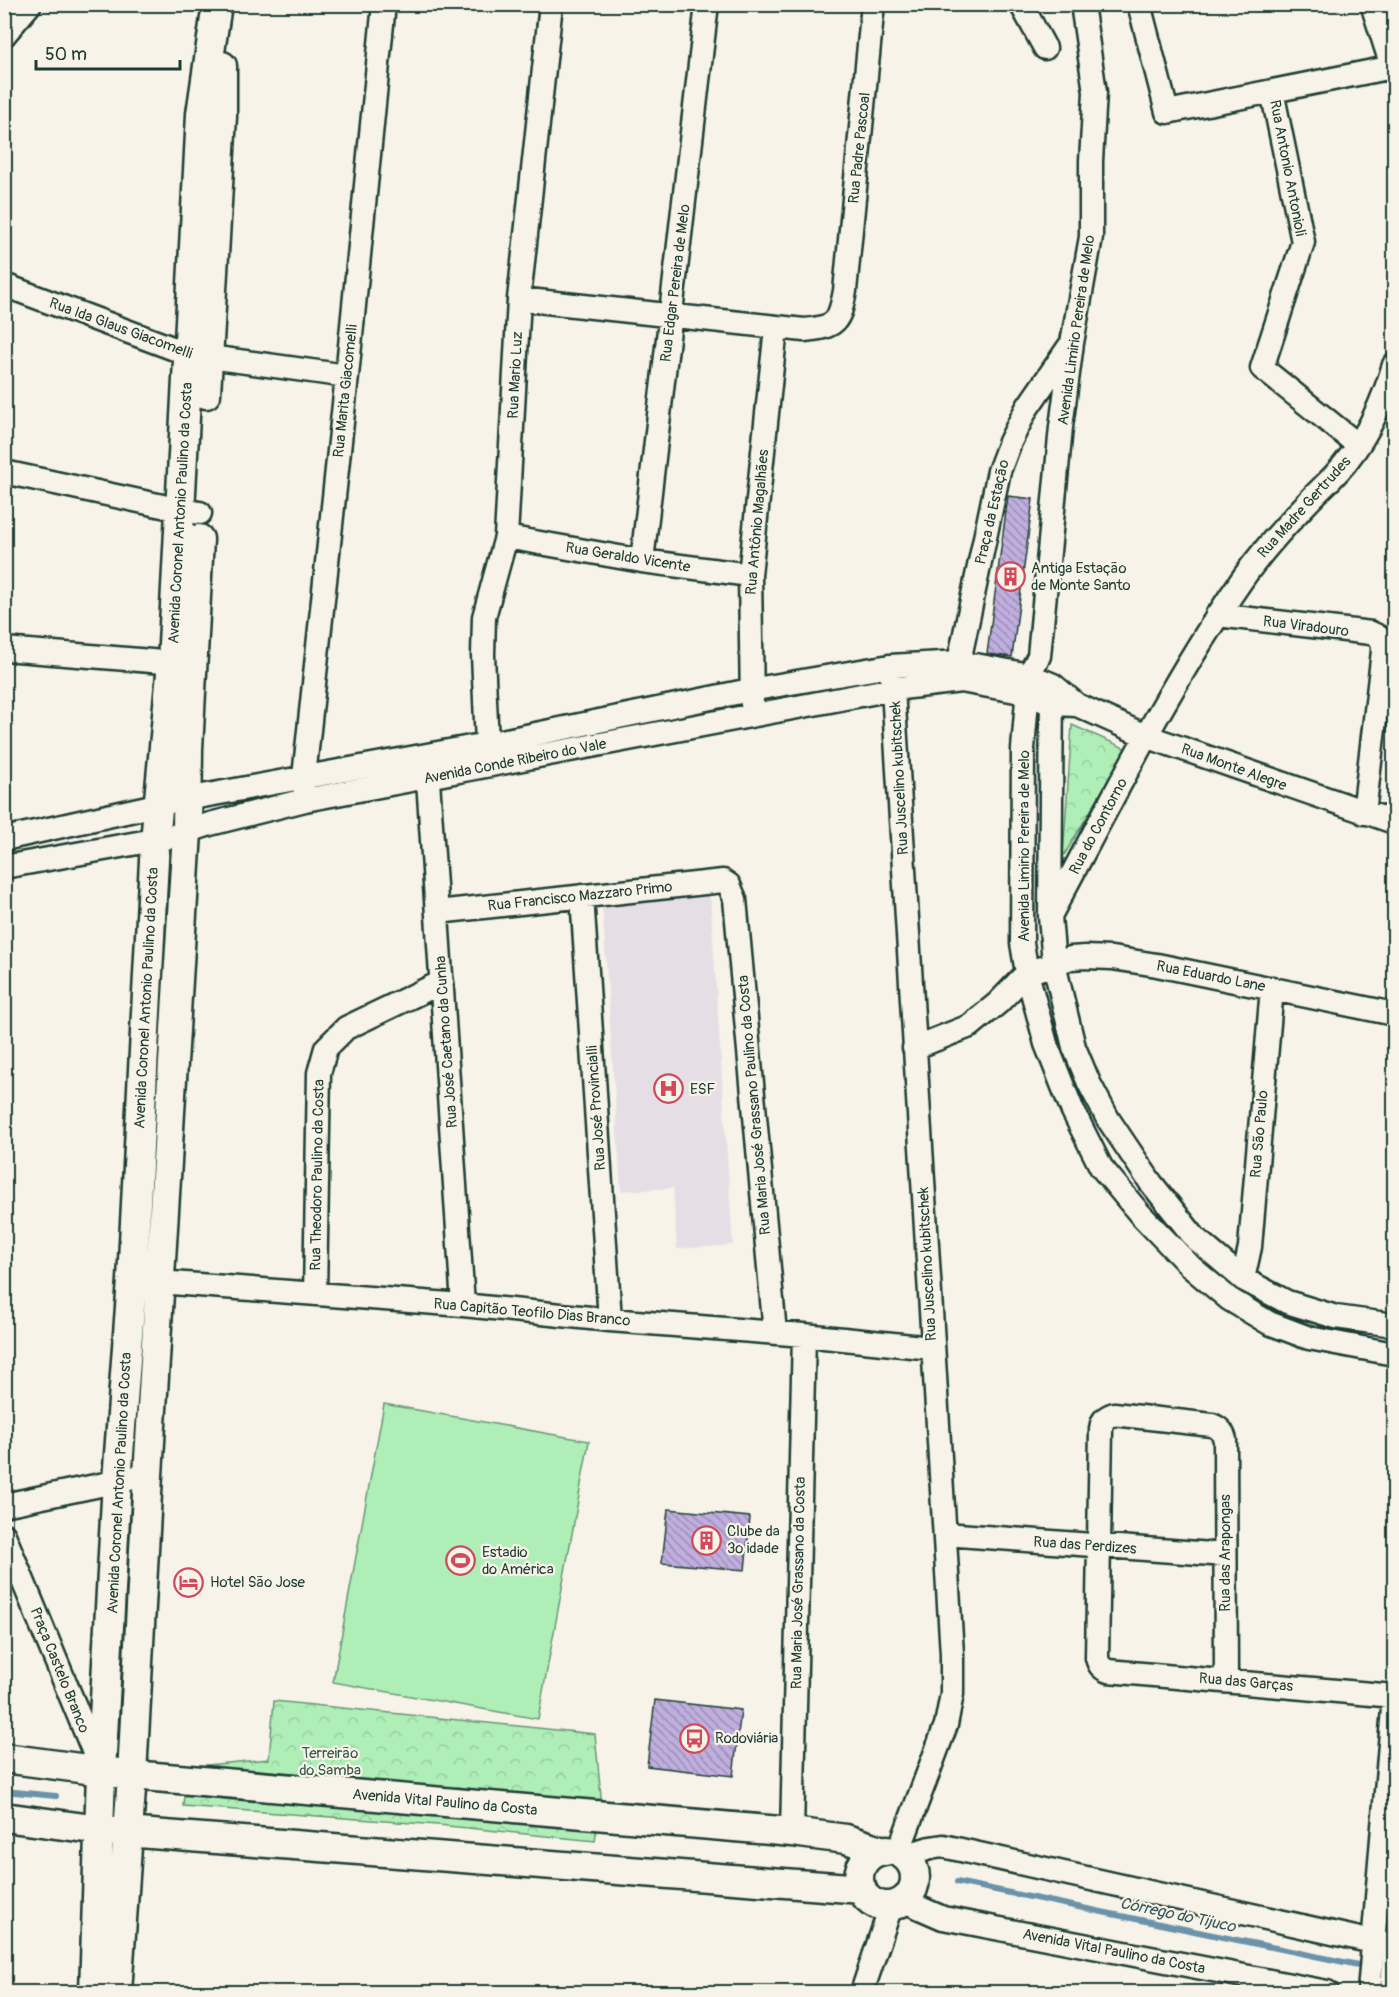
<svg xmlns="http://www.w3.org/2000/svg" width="1399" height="1997" font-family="Pangolin,sans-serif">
	<defs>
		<pattern id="park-crowns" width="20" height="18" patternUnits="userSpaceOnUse" patternTransform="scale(1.5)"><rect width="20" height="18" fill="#afeeb6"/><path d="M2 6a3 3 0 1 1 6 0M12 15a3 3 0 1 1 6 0" fill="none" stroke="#96cd9d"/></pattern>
		<pattern id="building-back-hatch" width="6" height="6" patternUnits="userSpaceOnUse" patternTransform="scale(1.5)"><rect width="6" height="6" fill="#c0aede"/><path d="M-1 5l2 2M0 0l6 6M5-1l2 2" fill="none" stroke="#9b8fb5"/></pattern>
	</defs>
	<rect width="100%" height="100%" fill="#f7f3e8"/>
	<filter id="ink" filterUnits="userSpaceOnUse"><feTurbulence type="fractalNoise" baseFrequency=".0167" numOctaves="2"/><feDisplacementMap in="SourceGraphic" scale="12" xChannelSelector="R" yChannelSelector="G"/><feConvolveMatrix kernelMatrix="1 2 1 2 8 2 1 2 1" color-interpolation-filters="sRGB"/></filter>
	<g filter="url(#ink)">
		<path fill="#e6dee5" d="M710,895L733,1245L677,1249L673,1188L621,1191L602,902Z"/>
		<path fill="url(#park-crowns)" stroke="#679675" stroke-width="1.5" d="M1072,725L1127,749L1063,857Z
			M274,1701L595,1734L601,1796L595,1841L438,1825L183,1806L187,1767L269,1759Z"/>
		<path fill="#afeeb6" stroke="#679675" stroke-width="1.5" d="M384,1404L589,1441L538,1719L333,1682Z"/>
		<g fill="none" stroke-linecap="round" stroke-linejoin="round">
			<path stroke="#6b92aa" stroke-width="6" d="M4,1791L56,1796
				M957,1882L1368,1967"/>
		</g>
		<path fill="url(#building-back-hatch)" stroke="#1f3d34" stroke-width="1.5" d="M1008,496L1033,499L1012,657L987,654Z
			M668,1509L750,1517L745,1570L662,1563Z
			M655,1700L741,1710L733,1776L647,1766Z"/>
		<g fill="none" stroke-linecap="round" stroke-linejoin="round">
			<defs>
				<path id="minor" d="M1021,4L1045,48
					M1082,4L1095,92L1091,161V237L1072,343L1061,427L1039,656L1029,675L1023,749L1022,943L1027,973L1046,1044L1072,1109L1101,1167L1140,1214L1191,1267L1229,1299L1269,1323L1309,1338L1394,1354
					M1139,4L1167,112L1393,67
					M1372,4L1394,73
					M4,35L30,4
					M1272,91L1303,242L1262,368L1358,445
					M4,285L188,354L347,376
					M519,299L804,330C836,327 839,323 845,291L873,4
					M4,472L181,510L200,513
					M506,537L642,561L750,575
					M642,561L707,4
					M1217,615L1371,633C1381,637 1383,640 1383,651L1364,813
					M4,649L188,664
					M890,666L893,689L952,1654V1694L946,1725L898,1853
					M960,677L959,662L999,471L1010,442L1027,408L1069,347
					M1052,688L1050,916L1054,964L1074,1047L1089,1083L1108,1119L1151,1183L1195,1238L1243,1279L1287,1302L1336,1317L1394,1325
					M752,704L750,575L776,328
					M490,757L487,744L483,655L484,617L506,537L519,299L551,4
					M427,765L463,1305
					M305,791L304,777L347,376L384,4
					M4,839L170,802L487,744L750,690L890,666L959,662L1029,675L1053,685L1077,705L1146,736L1394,822
					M4,867L171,837L210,824L305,800L893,689L961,681L1028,693L1051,704L1077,705
					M582,896L610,1320
					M437,912L723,881L729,885L735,899L775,1333
					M1052,912C1112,800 1169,685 1241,581C1261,552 1285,526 1309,501C1322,487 1338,474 1349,458C1371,430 1384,398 1394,365
					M914,1048L970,1026L998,1003L1027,973L1071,958L1085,957L1112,958L1157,965L1394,1014
					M1243,1279L1250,1247L1272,988
					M145,1281L463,1305L610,1320L804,1335L932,1348
					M315,1294L319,1073L326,1048L346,1028L442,982
					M4,1505L148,1475
					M945,1534L1225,1555
					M4,1535L100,1767
					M1226,1680L1225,1440C1223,1432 1220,1428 1212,1425L1114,1414C1105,1417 1102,1420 1101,1429L1097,1658C1099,1665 1101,1668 1108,1671L1394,1696
					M792,1832L804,1335
					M904,1856L930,1848L943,1846L1373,1942L1394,1943
					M904,1901L943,1918L1327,1992
					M862,1992L891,1906
					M1369,1992L1394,1697
					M1392,1992L1394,1957"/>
				<path id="tertiary" d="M206,394L222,116V66
					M4,1758L132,1775L792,1832L846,1839L884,1851
					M4,1817L100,1830L862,1889
					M859 1878a28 28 0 1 1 56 0a28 28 0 1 1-56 0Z
					M94,1992L101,1772L117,1481L132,1280L155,841L172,663L201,114L217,4
					M117,1992L132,1775L148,1475L187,832L188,749L199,539"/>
			</defs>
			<use href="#minor" stroke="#1f3d34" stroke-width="27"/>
			<use href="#tertiary" stroke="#1f3d34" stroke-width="33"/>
			<use href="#minor" stroke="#f7f3e8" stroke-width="22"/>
			<use href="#tertiary" stroke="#f7f3e8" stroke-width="28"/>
		</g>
	</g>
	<defs>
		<symbol id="building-ring" viewBox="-11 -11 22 22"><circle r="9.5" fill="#f7f3e8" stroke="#d1495b" stroke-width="1.5"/><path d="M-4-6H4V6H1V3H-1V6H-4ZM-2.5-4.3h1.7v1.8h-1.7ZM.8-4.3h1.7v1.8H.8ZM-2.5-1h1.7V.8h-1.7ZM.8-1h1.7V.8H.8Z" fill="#d1495b"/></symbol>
		<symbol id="hospital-ring" viewBox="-11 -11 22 22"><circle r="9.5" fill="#f7f3e8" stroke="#d1495b" stroke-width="1.5"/><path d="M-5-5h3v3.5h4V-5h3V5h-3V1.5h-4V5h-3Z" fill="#d1495b"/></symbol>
		<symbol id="stadium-ring" viewBox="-11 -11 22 22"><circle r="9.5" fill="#f7f3e8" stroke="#d1495b" stroke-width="1.5"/><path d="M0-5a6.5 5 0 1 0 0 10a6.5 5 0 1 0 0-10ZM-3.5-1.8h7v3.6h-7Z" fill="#d1495b"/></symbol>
		<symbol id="hotel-ring" viewBox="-11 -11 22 22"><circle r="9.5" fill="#f7f3e8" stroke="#d1495b" stroke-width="1.5"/><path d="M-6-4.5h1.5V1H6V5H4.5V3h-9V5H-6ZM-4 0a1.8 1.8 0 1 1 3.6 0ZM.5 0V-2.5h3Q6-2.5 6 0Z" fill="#d1495b"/></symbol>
		<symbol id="bus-ring" viewBox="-11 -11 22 22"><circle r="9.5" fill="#f7f3e8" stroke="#d1495b" stroke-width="1.5"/><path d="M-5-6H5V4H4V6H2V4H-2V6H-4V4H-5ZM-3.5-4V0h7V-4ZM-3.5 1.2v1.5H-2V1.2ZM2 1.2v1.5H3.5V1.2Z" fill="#d1495b"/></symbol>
	</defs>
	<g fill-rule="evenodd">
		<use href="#building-ring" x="994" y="560" width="33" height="33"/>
		<use href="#hospital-ring" x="652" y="1072" width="33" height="33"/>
		<use href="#building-ring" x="690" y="1524" width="33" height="33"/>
		<use href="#stadium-ring" x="444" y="1544" width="33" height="33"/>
		<use href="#hotel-ring" x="172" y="1566" width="33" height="33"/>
		<use href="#bus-ring" x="678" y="1722" width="33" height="33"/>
	</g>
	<g text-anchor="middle" stroke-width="4.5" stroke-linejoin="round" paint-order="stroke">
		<g font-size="15" fill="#1f3d34" stroke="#f7f3e8">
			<text transform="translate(859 148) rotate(-84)" y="5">Rua Padre Pascoal</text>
			<text transform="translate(1288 168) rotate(79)" y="5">Rua Antonio Antonioli</text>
			<text transform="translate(675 283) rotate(-83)" y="5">Rua Edgar Pereira de Melo</text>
			<text transform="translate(121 328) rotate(20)" y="5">Rua Ida Glaus Giacomelli</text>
			<text transform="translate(1076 330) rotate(-82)" y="5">Avenida Limirio Pereira de Melo</text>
			<text transform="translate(515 375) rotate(-87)" y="5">Rua Mario Luz</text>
			<text transform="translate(345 391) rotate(-84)" y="5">Rua Marita Giacomelli</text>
			<text transform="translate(1304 507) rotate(-48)" y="5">Rua Madre Gertrudes</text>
			<text transform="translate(992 512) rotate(-77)" y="5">Praça da Estação</text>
			<text transform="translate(180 513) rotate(-87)" y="5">Avenida Coronel Antonio Paulino da Costa</text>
			<text transform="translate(757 522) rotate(-85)" y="5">Rua Antônio Magalhães</text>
			<text transform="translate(628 557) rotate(9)" y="5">Rua Geraldo Vicente</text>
			<text transform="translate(1306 626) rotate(7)" y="5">Rua Viradouro</text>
			<text transform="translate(515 761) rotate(-11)" y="5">Avenida Conde Ribeiro do Vale</text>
			<text transform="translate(1234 767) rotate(20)" y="5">Rua Monte Alegre</text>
			<text transform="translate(899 778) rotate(-93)" y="5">Rua Juscelino kubitschek</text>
			<text transform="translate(1098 826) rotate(-62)" y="5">Rua do Contorno</text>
			<text transform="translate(1024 846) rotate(-90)" y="5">Avenida Limirio Pereira de Melo</text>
			<text transform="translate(580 896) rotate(-6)" y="5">Rua Francisco Mazzaro Primo</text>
			<text transform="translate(1211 976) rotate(11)" y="5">Rua Eduardo Lane</text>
			<text transform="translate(146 998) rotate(-87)" y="5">Avenida Coronel Antonio Paulino da Costa</text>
			<text transform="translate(446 1042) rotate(-94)" y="5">Rua José Caetano da Cunha</text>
			<text transform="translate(754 1105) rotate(-95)" y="5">Rua Maria José Grassano Paulino da Costa</text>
			<text transform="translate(596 1108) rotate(-94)" y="5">Rua José Provincialli</text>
			<text transform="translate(1259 1134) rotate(-85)" y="5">Rua São Paulo</text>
			<text transform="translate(317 1175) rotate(-89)" y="5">Rua Theodoro Paulino da Costa</text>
			<text transform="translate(927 1264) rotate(-93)" y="5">Rua Juscelino kubitschek</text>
			<text transform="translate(532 1312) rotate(5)" y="5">Rua Capitão Teofilo Dias Branco</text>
			<text transform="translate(119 1483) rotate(-87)" y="5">Avenida Coronel Antonio Paulino da Costa</text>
			<text transform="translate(1085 1545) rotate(4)" y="5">Rua das Perdizes</text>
			<text transform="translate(1225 1553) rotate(-90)" y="5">Rua das Arapongas</text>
			<text transform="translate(798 1583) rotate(-89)" y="5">Rua Maria José Grassano da Costa</text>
			<text transform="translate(60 1670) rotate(68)" y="5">Praça Castelo Branco</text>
			<text transform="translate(1246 1682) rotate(5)" y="5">Rua das Garças</text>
			<text transform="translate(445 1802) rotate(5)" y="5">Avenida Vital Paulino da Costa</text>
			<text transform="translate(1114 1951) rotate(11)" y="5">Avenida Vital Paulino da Costa</text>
		</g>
		<g font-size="15" fill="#1f3d34" stroke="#f7f3e8" text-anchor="start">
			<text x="1031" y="573">Antiga Estação<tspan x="1031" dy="17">de Monte Santo</tspan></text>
			<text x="690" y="1094">ESF</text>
			<text x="727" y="1536">Clube da<tspan x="727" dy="17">3º idade</tspan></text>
			<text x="482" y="1557">Estadio<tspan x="482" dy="17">do América</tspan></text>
			<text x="210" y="1587">Hotel São Jose</text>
			<text x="715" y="1743">Rodoviária</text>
		</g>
		<g font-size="15" fill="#355848" stroke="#f7f3e8">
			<text x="330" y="1758">Terreirão<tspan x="330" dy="17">do Samba</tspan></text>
		</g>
		<g font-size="16" font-style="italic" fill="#38595b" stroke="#f7f3e8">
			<text transform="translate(1178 1914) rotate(12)" y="6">Córrego do Tijuco</text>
		</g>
	</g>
	<rect width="1399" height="1997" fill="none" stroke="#f7f3e8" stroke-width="24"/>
	<rect x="12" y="12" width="1375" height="1973" fill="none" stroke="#1f3d34" stroke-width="2" filter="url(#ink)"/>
	<path d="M36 60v9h144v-9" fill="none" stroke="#1f3d34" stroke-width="3"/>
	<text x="45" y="60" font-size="18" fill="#1f3d34" stroke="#f7f3e8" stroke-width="4.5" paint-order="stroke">50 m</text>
</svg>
